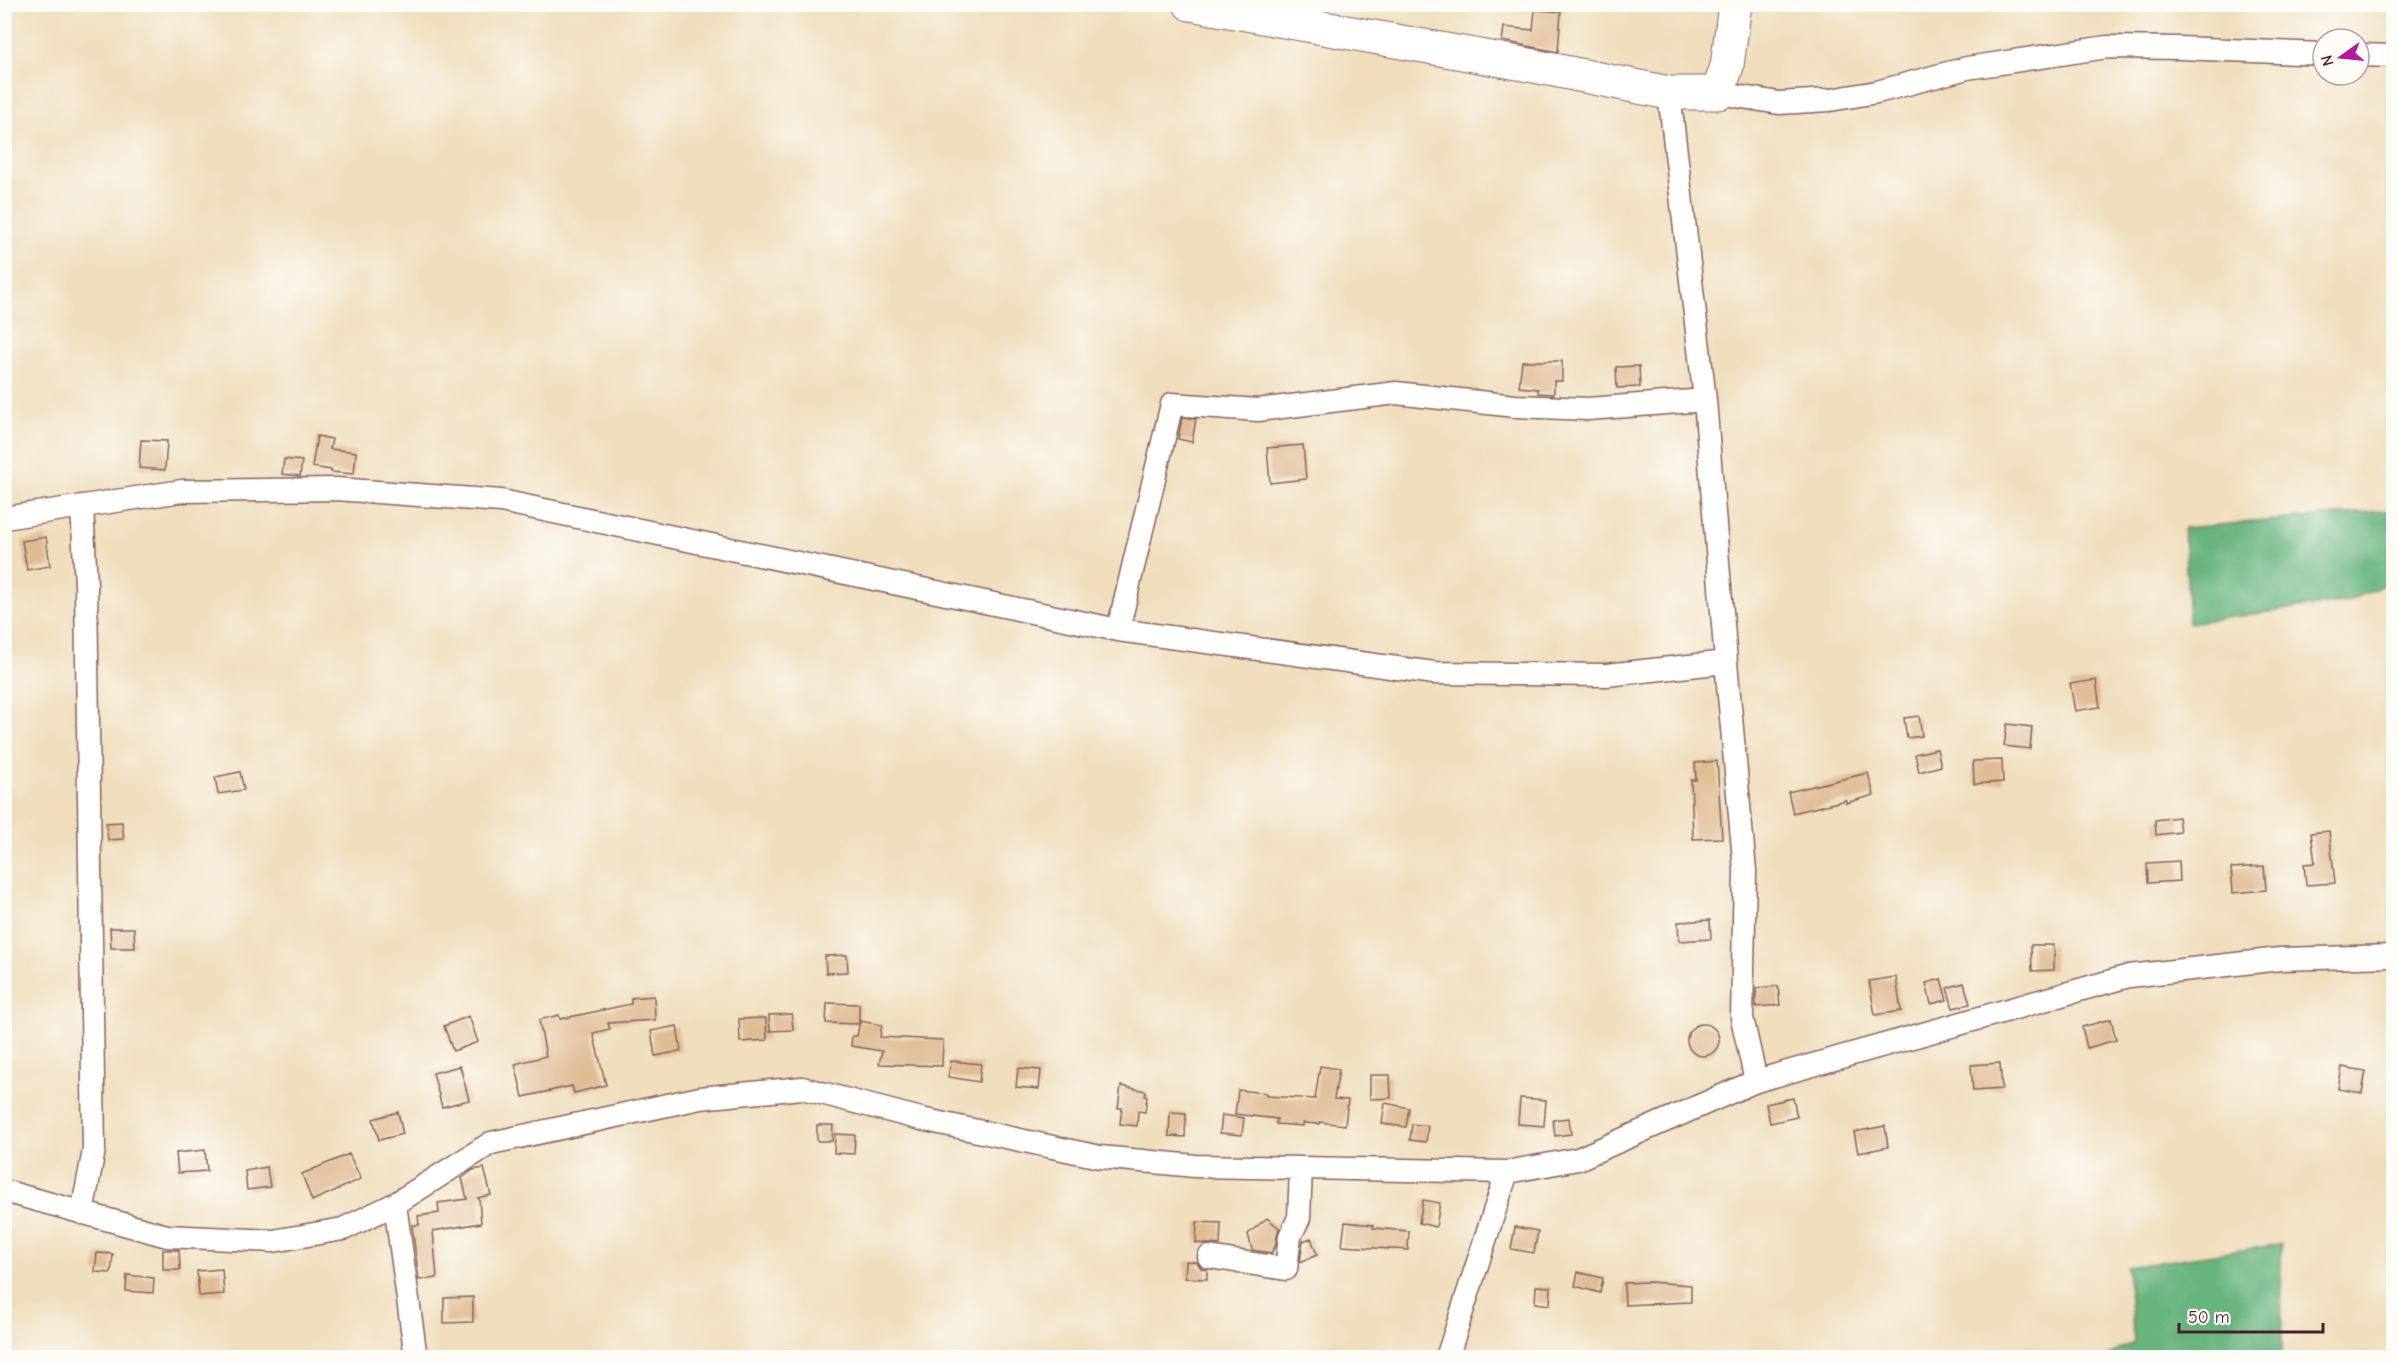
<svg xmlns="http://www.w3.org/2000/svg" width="2398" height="1362" font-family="'Comic Neue',sans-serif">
	<rect width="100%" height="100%" fill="#fdfcf7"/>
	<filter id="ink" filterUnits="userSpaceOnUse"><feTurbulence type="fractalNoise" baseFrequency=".0167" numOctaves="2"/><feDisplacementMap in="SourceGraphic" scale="12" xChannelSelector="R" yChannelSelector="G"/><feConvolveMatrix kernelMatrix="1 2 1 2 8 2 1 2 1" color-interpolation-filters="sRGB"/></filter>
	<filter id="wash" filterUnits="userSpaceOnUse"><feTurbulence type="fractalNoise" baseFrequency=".008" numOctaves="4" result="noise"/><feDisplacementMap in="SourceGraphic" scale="24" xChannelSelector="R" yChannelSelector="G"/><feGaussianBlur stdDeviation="1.35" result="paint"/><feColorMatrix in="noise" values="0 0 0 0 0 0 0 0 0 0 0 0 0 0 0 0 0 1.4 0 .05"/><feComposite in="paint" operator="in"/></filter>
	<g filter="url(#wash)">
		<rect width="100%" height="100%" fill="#efddbb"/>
		<path fill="#67b47e" stroke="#586a54" stroke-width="1.5" d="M2393,510V581L2348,601L2189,623L2184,528Z
			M2281,1244L2282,1357H2106L2134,1342L2127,1267Z"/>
		<g id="blocks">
			<path fill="#e0bc94" d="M1535,10L1561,12L1558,52L1502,41L1504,27L1533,30Z
				M1522,361H1562V381H1554V394L1538,393V389L1519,387Z
				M1639,366L1640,387L1617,388L1616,367Z
				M1182,418L1196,419L1192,442L1178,439Z
				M317,436L332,439L330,449L356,452L354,474L331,472V470L312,467Z
				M141,440L167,441L165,470L139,468Z
				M1303,445L1306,479L1270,483L1267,448Z
				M284,459L302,461L300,476L282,474Z
				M46,537L50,566L27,570L22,541Z
				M2096,680L2100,707L2075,711L2070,684Z
				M1919,716L1922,736L1907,738L1904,718Z
				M2007,724L2032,727L2030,749L2004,746Z
				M1937,749L1941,766L1919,772L1915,754Z
				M2002,760L2003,782L1974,784L1973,761Z
				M1717,761L1722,838L1693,839L1691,780H1696L1695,763Z
				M240,772L244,790L218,794L215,777Z
				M1868,773L1874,795L1846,803V800L1793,813L1788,792Z
				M2178,817L2180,832L2156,835L2155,820Z
				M122,822L124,839L108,840L106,823Z
				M2329,831L2335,883L2306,885L2304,864L2315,863L2311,833Z
				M2179,861L2180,881L2148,883L2147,863Z
				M2264,866L2266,890L2233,893L2231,868Z
				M1710,920L1711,939L1679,941L1678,922Z
				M110,928H134L135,948H111Z
				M2031,945H2054V970L2032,971Z
				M847,955L848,972L826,973L825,956Z
				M1896,977L1901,1011L1875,1015L1869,981Z
				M1941,979L1947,1000L1931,1004L1926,983Z
				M1964,983L1970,1004L1953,1008L1947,988Z
				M1778,986L1780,1005L1756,1007V988Z
				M654,996L655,1020L608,1023L610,1029L593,1033L606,1085L574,1093L572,1086L523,1097L515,1064L546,1056L539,1020L559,1015L560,1019L631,1004V998Z
				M827,1003L859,1004V1024L826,1023Z
				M792,1014L793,1030L770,1031L769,1015Z
				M469,1016L478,1042L453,1051L444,1026Z
				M766,1018L767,1040L740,1042L739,1019Z
				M2111,1019L2116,1040L2087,1048L2082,1027Z
				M860,1021L882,1025L880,1037L943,1040L942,1066L879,1064L882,1051L851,1046L852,1036H857Z
				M1687 1040a16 16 0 1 1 32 0a16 16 0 1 1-32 0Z
				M677,1026L681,1051L655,1056L651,1031Z
				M951,1061L981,1064L979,1082L948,1077Z
				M2000,1063L2002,1089L1973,1091L1971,1065Z
				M460,1066L469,1100L442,1107L433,1073Z
				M1320,1066L1339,1069L1334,1099L1348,1100L1345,1125L1320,1122V1124L1303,1123V1126L1276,1124L1277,1119L1235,1114L1238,1090L1266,1093V1096L1315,1099Z
				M2342,1067L2366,1071L2362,1093L2338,1089Z
				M1018,1068L1041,1070L1039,1089L1016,1087Z
				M1370,1075H1390L1391,1098L1370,1099Z
				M1121,1086L1146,1091L1145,1096L1147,1097L1145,1112L1138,1111L1137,1126L1120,1124L1122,1108H1118Z
				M1520,1098L1546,1100L1544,1126L1518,1124Z
				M1793,1098L1797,1117L1770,1123L1766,1104Z
				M1385,1103L1409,1108L1406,1127L1382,1124Z
				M398,1112L403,1134L379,1140L373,1119Z
				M1170,1112L1186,1113L1185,1137L1169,1136Z
				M1222,1115L1244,1118L1242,1135L1220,1133Z
				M1569,1118L1571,1134L1555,1136L1553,1120Z
				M1412,1124L1428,1126L1426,1142L1410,1140Z
				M817,1125H833L832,1141H817Z
				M1885,1126L1888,1147L1858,1153L1854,1132Z
				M835,1134L855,1135L854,1154L834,1153Z
				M205,1150L207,1171L178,1173L176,1153Z
				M349,1154L361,1179L312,1201L302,1174Z
				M267,1167L270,1187L247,1190L245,1171Z
				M484,1168L491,1195L477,1198H479L481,1223L433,1231L437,1278L419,1280L412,1225H419L418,1216L439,1213L438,1203L467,1199L462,1178L473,1170Z
				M1423,1200L1440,1203L1436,1227L1419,1223Z
				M1267,1218L1279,1228L1275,1247L1271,1253L1252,1250L1248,1234Z
				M1197,1222L1221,1223L1220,1245L1196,1243Z
				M1345,1222L1373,1225V1228L1409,1231L1408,1250L1342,1246Z
				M1515,1227L1538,1231L1534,1253L1511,1249Z
				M1311,1238L1317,1255L1300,1262L1303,1241Z
				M163,1250H179L180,1270H163Z
				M97,1253L113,1254L111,1273L95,1272Z
				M1186,1261L1197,1262L1201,1268L1207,1270V1279L1185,1278Z
				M222,1269L224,1294L199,1296L197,1271Z
				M1578,1272L1603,1278L1600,1293L1575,1286Z
				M127,1275L154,1278L153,1293L126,1291Z
				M1649,1282L1691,1285V1302L1625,1305L1624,1283Z
				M1536,1286L1551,1287L1550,1305L1535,1303Z
				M473,1297V1322L444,1323V1298Z"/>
		</g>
	</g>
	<g filter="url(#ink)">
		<use href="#blocks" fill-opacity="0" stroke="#84625d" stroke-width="1.5"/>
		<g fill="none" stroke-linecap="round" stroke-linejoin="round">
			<defs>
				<path id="street" d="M2359,55L2394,56
					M1669,93L1705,400L1726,662
					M1718,93L1779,103L1830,100L1877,92L1967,68L2107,47L2180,48L2323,54
					M82,506L86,585L94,1150L82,1213
					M4,518L182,491L336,489L501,501L1118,630L1434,673L1606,675L1726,662L1745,871L1742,1018L1756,1081
					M1118,630L1172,404L1258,410L1396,393L1515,406L1588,409L1705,400
					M4,1191L167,1236L273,1241L343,1229L395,1204L491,1143L700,1098L802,1088L921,1119L1100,1157L1195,1166L1507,1172L1578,1159L1756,1081L2129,976L2280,959L2394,956
					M395,1204L416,1358
					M1209,1257L1286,1269L1290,1236L1299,1218L1301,1168
					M1447,1358L1507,1172"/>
				<path id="secondary" d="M1190,4L1529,65L1669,93H1718L1727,66L1735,4"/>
			</defs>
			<use href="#street" stroke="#84625d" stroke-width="25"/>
			<use href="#secondary" stroke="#84625d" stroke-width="35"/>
			<use href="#street" stroke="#fff" stroke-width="22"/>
			<use href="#secondary" stroke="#fff" stroke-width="33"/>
		</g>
	</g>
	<rect width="2398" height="1362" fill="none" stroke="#fdfcf7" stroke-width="24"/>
	<g transform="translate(2341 57) rotate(255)"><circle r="28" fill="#fdfcf7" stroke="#b5a4a5" stroke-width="1.5"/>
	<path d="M0-4.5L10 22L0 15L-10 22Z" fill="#b5179e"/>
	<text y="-9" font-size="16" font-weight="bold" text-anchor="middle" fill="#4a1f2b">N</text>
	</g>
	<path d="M2179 1323v9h144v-9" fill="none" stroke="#4a1f2b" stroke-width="3"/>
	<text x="2188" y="1323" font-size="18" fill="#4a1f2b" stroke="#fdfcf7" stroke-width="4.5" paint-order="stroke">50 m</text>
</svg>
